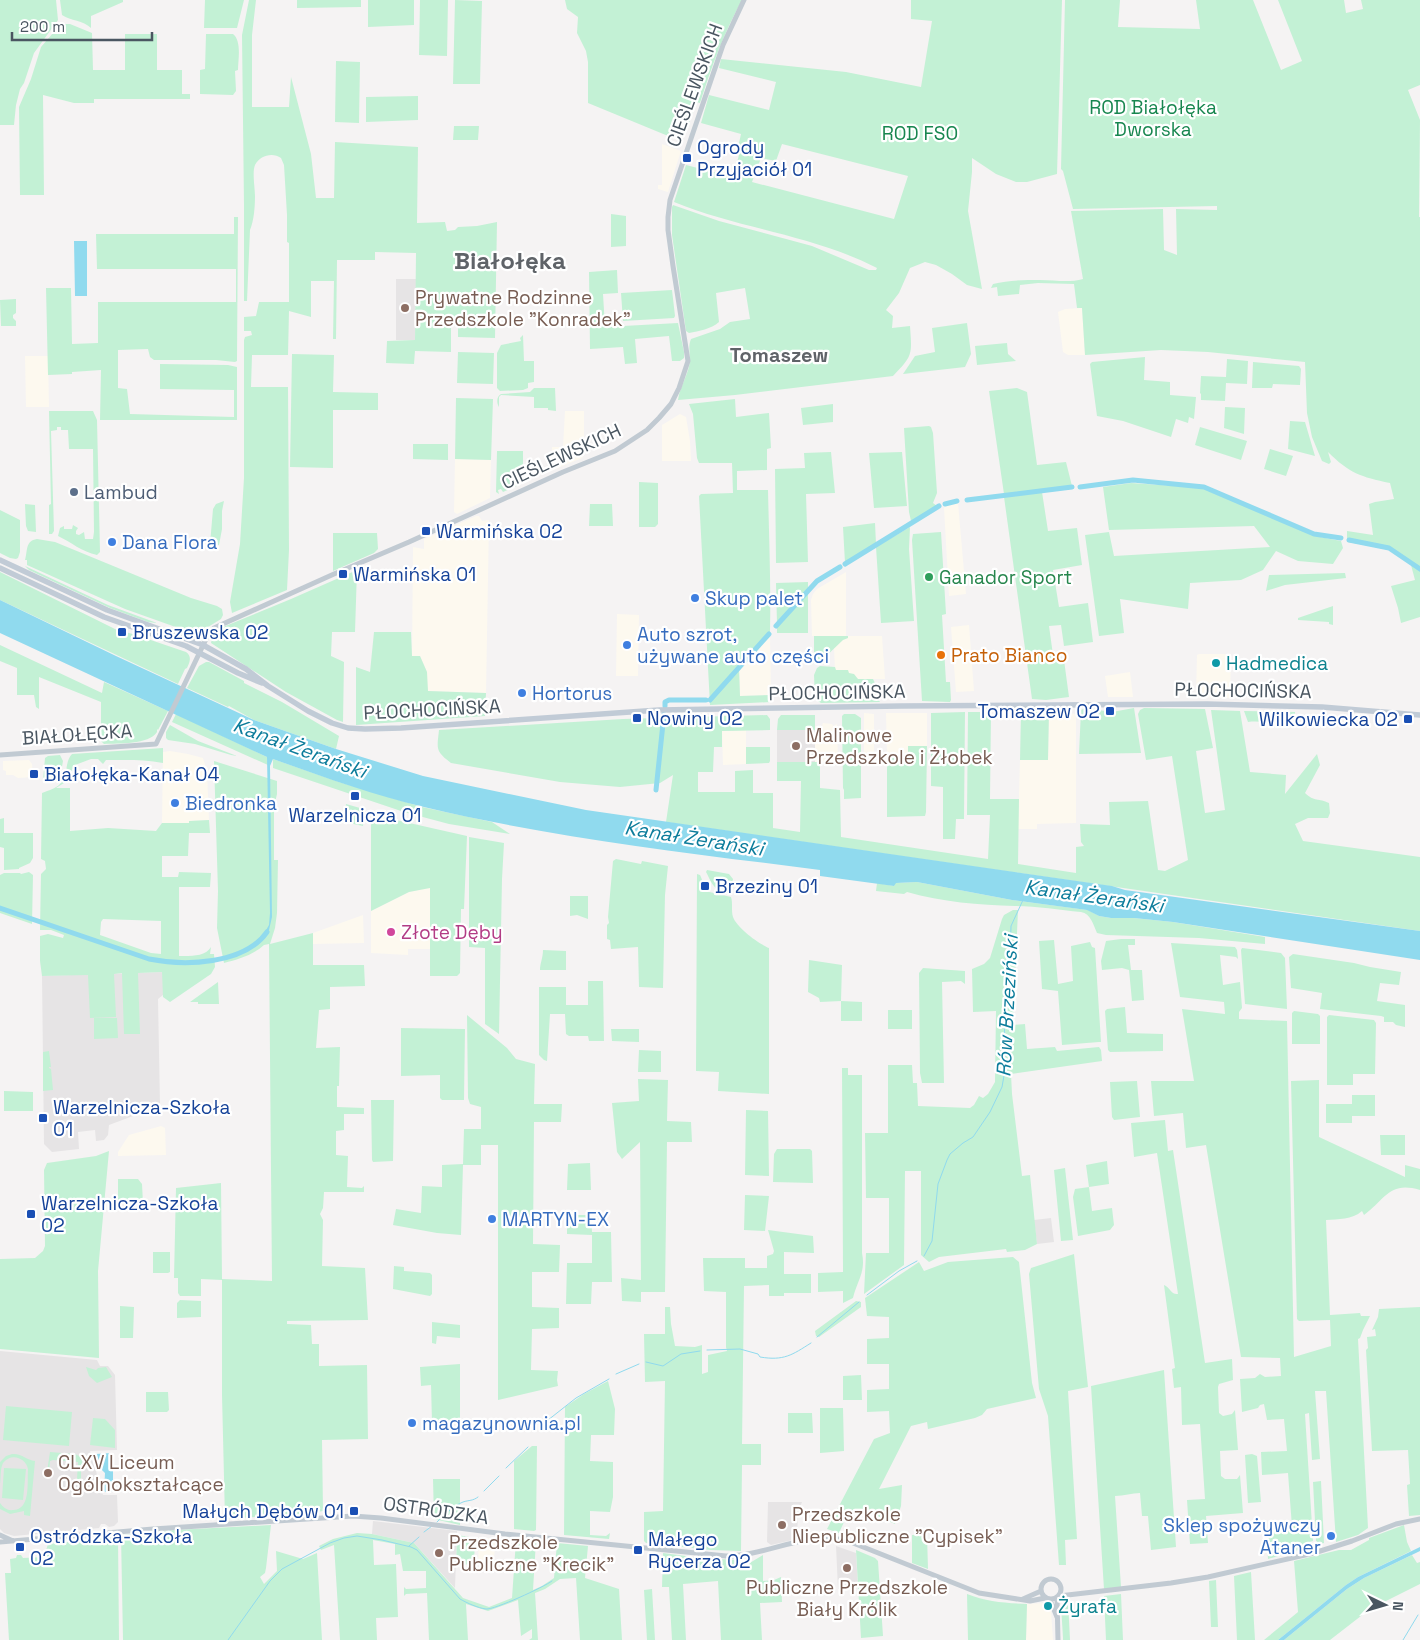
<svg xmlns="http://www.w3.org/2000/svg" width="1420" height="1640" font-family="'Space Grotesk',sans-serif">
	<rect width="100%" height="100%" fill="#f5f3f3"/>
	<path fill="#fdf9ef" d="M662,144L681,151L668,192L658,189V185H662Z
		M1082,308L1085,355H1068L1063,352L1058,312L1065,309Z
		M25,356H48L49,407H26Z
		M565,411H584V455L582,458L551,471L552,447H563Z
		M680,414L686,417L690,441L691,461H662V425Z
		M455,459L491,460L490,498L457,514L454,512Z
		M958,503L966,594L949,596L944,508L946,505Z
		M476,516H479L482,521L489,520L486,693L427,691V672L420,656H412L413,547L424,549V539Z
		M846,572V636H812L811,600L813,594L817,589Z
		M617,614L639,615L638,676H616Z
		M969,625L974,691L956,692L951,627Z
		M770,635L771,695L740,696L739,671Z
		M848,636H882L885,679H858L848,673L835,670L834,648L843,639L848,638Z
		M1199,654H1231L1230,698L1196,697L1197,655Z
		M1130,672L1133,697H1108L1105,676Z
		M1049,711L1076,714V823L1037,824V829H1018L1020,760H1048Z
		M864,713L874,714V757L864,758Z
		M886,713H927V746H908V755L887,756Z
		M823,723L832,724L833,726L837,724L838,762H815V726H822Z
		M746,730V764L723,765L722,731Z
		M170,751L188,754L203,758L207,771L209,820L190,821L189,823H162L163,752Z
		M29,760L32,764L33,777L18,778L13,775H6V771L3,770V761Z
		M430,887L431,949H408V955L371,953V911L409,892Z
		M363,915L364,943L313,944V933Z
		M161,1126L165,1128L166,1155L118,1156V1152L129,1135Z
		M479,1537L496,1539L493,1566L478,1565Z
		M1045,1603L1049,1606L1051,1611L1053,1640H1026L1027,1604Z"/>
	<path fill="#e6e4e5" d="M396,279H416L415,340H396Z
		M777,730H815V762H777Z
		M163,972V995L158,999L160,1105L144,1111L142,1106L139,1107L141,1113L109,1125L108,1135L104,1140L96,1141L95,1130L78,1132L79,1149L52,1152L44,1144L42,976Z
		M1051,1218L1054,1242L1037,1244L1034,1220Z
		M0,1351L97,1360L100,1366H108L115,1375L117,1450L90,1451L103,1495H117L118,1522L114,1526L109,1527L105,1524H101L99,1528L14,1536L4,1533L0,1529Z
		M768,1502H802L798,1512L797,1539L771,1545L767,1542Z
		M373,1521L457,1531L455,1588L414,1543L372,1534Z
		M836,1546L856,1553L858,1588L838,1589Z"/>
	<path fill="#c3f1d5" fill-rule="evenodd" d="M0,0H56L58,20L34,53L24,83L20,89L16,105L14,125H0Z
		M60,0H123V2L91,16V28C83,20 71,21 62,15Z
		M205,0H244L237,28H204Z
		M249,0H256L252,35V107H289L291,77L311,154L316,198H334L335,142L418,147L417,223L445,222L447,231L455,230L458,227L477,226L497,222L495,338L458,337V320L451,323V352L415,351L414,364L386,363L387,341L415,340L416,253L375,252V260H337L336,339H333L334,281H311V317L289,311L288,355H252L251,387H288L289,550L287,590L232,613L230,602L240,544L244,478V340L245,337L252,335L251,331H244V317L256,316L259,302H289V243L287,242V215L284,165L281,158C273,152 260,155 255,165C252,172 255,188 255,196C255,206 254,221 250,230L247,301H244V206L242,35Z
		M297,0H361V7L297,8Z
		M368,0H414V25L368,27Z
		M420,0H448L447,56L419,55Z
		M455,0L482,1L480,84H453Z
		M565,0H742C724,33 711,68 700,103L696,102L688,126L679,122L673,138L588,103V62L586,51L577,33L578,17L567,9Z
		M911,0H1062L1057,174L1027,182H1016L996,174L972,158V172L968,211L982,289L967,285L952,274L936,265L925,262L910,268L899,293L886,310L893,316L892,328L910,326C912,355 913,355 893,376L735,395L678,400C680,386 689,374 690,360C690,353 688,346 691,339L720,329L730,322L750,319L745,288L716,293L719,322C711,329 699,331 689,333L686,331L672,235V207L673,205L719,221L812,246L869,270H876L877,268C813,235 740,229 674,202L686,165L733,177L739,155L737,152L741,134L701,123L709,95L769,110L776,82L719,68L721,59L846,72L921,87L932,21L911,19ZM782,144L908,176L894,219L752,182L761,158L776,161Z
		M1065,0H1120L1118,27L1200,29L1196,0H1253L1281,70L1302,61L1278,0H1344L1346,13L1363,9L1361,0H1420V85L1408,90L1420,120L1419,217H1420V617L1401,623L1398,608L1391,586L1415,580L1411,565L1390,549L1347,542V531L1373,535L1369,504L1375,502L1394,499L1390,483C1361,477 1349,473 1328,452L1331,462L1329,464L1322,461L1312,437L1307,413L1305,362L1208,352L1161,350L1085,355L1082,308H1077L1074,284L1038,283L1020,285L1019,294L998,296L997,287L991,288L993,284C1008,280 1025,280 1040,280C1055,280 1069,283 1083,279L1071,211L1163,209L1164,250L1177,255L1176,209L1217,210V206L1073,209L1063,171L1061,169Z
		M63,24H70L92,33L93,70H125V34H157V70H182V94H190V99H94V103H74L43,95L44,195H20L19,107L31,79L41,47L59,26Z
		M206,34H233C242,41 238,60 238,70L235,71L236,91L233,95L200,94V70L205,69Z
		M336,61L360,62L359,123L335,122Z
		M418,96V120L366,122V97Z
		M454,126H479L478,140H453Z
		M611,214L626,216V246L611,247Z
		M234,217H238L237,361L235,362L216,360H154L150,357L148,349L118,350V388L127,389L130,414L234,417V390L160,389V364L228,365L237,367V420H100L101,370L72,372V374L48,375L46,288H71L72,344L98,343V302H236V269H97L96,234H234Z
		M617,270L618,293L603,294L605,327L678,323L684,352V358L680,361H672L669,336L635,339L637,363L625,364L623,347L590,349L589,272Z
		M672,290L675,316L674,318L623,321L621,293Z
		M16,299V313L13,315V318L16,321V326H1L0,300Z
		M967,323L971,354L965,367L903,374L915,356L935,352L932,328Z
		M523,335L524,361H534V382L528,383V388L523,390L500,391L497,388V353L501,345L521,341L520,338Z
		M1007,343L1008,354L1016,361L977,365L975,346Z
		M458,352L494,353L493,384L457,383Z
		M292,354L334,355L333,392L378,393V410H333V468L290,467Z
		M1145,357L1144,380L1170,382V395L1196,397L1194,419L1189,417L1188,423L1176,419L1171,437L1123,421L1097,416L1090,364L1092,362Z
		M1227,359L1248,361L1247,384L1226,383L1225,401L1201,400V394L1200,393L1201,376L1226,377Z
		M1253,362L1299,366L1301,369L1300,385L1273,384L1272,388H1252Z
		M534,388H555L556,411L548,410V408H534V397L501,395L499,397V407C496,402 497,396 501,394L530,392Z
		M1017,388L1027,392L1037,465L1066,462L1072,486L1004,494L989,391Z
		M456,398L493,399L491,460L455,459Z
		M735,399L736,417L769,413L771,448L767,449V470L737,471V490H768C769,537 771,584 770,632L739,667L740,696L771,695V702L710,705L699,496L701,494L733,493L732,463H699L697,458L693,414L689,404Z
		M833,404V422L803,425L801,408Z
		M1225,407L1245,408L1244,434L1224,428Z
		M49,411H93L97,420L100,552L97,555C82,552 71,542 58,536L60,528L64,526V529H72L73,525L78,528L76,531V534L79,535L84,532L85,539H93L94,532L93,449H69L68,430H61V427H57V430L51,431L54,531L52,534H49V505L51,504Z
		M1290,421L1305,422L1315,456L1288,449Z
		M929,426L931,427L933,433L937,493L933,503L937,506L911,521L909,512L904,428Z
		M1200,427L1247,441L1241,460L1195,445Z
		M413,444H448V460L413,459Z
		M1270,449L1293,456L1286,476L1264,469Z
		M497,451H523V483L503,492L501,489L498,490L499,494L496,492Z
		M831,452L835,493L806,494L808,562L776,563L775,469L805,468L804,453Z
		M902,452L907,506L874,508L869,453Z
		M639,482L658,483V524L655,527H639Z
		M1131,483L1204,488L1315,536L1341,541L1343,548L1333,564L1298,561L1276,551L1263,570L1241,580L1190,583L1188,609L1120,599L1124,633L1099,636L1085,535L1109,532L1114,556L1270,547L1254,526L1109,530L1103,487Z
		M1042,492L1048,531L1077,528L1082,565L1053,570L1059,607L1088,603L1093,642L1064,646L1061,625L1049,626L1053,655L1057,654L1064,660L1069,697L1046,700L1032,699L1004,497Z
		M224,501L222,511V529L219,545L210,544L213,509L216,504Z
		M25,504L35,505L36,532L28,531L26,526Z
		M590,504H612L613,526H589Z
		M0,510L20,520V552L18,558L16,559L10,558L0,553Z
		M875,523L876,544L845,563L843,527Z
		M910,527L909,549L914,621L881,623L876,547Z
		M941,532L946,614L942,615L946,682H950L951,700L950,702L922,701L912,540L913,534Z
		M333,533H377L378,549L374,553L333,571Z
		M37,539L55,542L191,598L217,606L222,609L223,615L221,619L208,627L198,635L125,609L27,565V560H25C28,550 25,541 37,539Z
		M25,566L108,605L157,623L148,622L110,608L29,570Z
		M357,570L355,632H332L331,656L344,662L343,722L337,720L286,692L211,643L213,634L223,627L291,599Z
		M0,572L115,629L136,635L186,652C192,656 190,662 187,668L185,669L178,684L0,600Z
		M1345,573L1346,578L1285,585L1266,591L1269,575Z
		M808,582V589L806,592L777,624L776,583Z
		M808,593V633H777V627Z
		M1333,606V625L1329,624V622L1298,620V618Z
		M374,632H411L412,656H420L427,672L428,691L486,693L485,716L356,725V667L370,672Z
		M814,636H848V638L843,640L821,661L817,662L814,660Z
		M0,645L102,693L104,682L168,711L158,730L157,729V732C149,745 118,743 104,744L101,741V702L39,677V709L36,707L34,695H17V668L0,661Z
		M206,662H209L244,681V683L282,702L339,736L336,749L254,720L229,706L228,707L187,688L199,666Z
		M820,666L835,667L836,670H848L849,673L854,674L858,679H873C878,687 874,696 880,702L821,703L815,699L814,675L817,668Z
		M1085,708L1112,712L1134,708L1141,753L1079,754L1081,710Z
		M1144,708L1205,709L1213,748L1196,751L1205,813L1225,810L1211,710L1240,711L1250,772L1286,775L1285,794L1317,754L1320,765L1305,793C1314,802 1319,798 1329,803L1330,813L1328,818H1308L1295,824L1303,841L1420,857V931L666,822L673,775L660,783L620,787L560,782L451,763C435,751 437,749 439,730L623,719L767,715L770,719V730L722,731V747H714L713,772H698V792H735V771L753,770V793H773V828L800,832L801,781H777V762H820V788L840,790L841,837L988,859L990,815H967L968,712H991L990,799H1019L1018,864L1076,873V847L1084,846L1081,842L1080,824L1110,825L1109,802L1148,801L1158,870L1165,871L1188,860L1172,756L1146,760L1138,714L1140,710Z
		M1049,711L1048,760H1020L1021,712Z
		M1244,711L1295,712V715L1289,723C1275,725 1262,720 1248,722Z
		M965,712L964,819H956L955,839H943V787L931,786V713Z
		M176,714L267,757L268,765L172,722Z
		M844,714H855L861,718V798L844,799V790L843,788L842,716Z
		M781,715H815V730H777L778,719Z
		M170,725L198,741L237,756L231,755L195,744L168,740L166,738V732Z
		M908,746H927L926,812L925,816L887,817V756L908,755Z
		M746,747H770V761L769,763L746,764Z
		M163,748V763C144,759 124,760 106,760L103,764L98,759H91L75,765L64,783L56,788H70V831L108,828L156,831L162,823H189V821L209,820L210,833H189L188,856H162V877H178L179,872L211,873L210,887H179V956C190,956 205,957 211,947L210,954H214L215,967L211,974L170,1002L163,997L162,972L138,973L140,1034H124L122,973L114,974L116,1017L90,1018L88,975L42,976L40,961V936L48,934L63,938L64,935L51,930H40L41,874L46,869L45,861L41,859L42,793C49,790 55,789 60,784C69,776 64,762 72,754ZM103,919L161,921V954L151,953L100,935L101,922Z
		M60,755L63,761L60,778L52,783H45L43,781L45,758L48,756Z
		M273,759L339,782L422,807L492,822L510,834L449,824L404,812L273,768Z
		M214,761L277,781V794L274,807V860H278L277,913L275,928L270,944L313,933V965H364L365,986L330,987V1009L319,1010L316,1048L340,1047L339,1086H337V1107L364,1108V1114H344V1130L336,1131V1155L348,1156L347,1187L362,1188L364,1186V1192H324L323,1208L320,1214L323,1220L322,1266L365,1268L368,1320L287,1321V1324L311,1325L312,1344H319V1366L367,1365L368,1439L322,1440L323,1511L306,1514L225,1519L222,1395V1280L201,1279V1296H180L178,1293V1278H174L176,1188L221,1183L222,1279L272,1281L269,944L264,945C253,955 239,959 224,963L217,928L218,891Z
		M346,804L360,808L364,816L363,826L344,822Z
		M378,814L396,820L467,836L464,909H461L460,973L457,976H430V888L409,892L371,911V819Z
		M4,818V833H33V858L30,863L19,868V869L4,870V848L0,847V819Z
		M469,837L504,843L502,879L499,1034L485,1024V948L469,947Z
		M616,859L641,864L642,861L668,866L665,895L663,988L639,987L638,947L611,949L610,940L607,939V925L609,923L608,917L613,861Z
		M707,870L729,874L733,879L732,887L724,891C713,890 711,881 706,872Z
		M29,872L33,875L32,924L0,913V875L4,873H20L21,874Z
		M697,874L700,875C703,880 702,885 705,891L731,897C733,903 731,911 733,917C737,928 759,944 769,948V1094L718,1091L719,1072L696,1071Z
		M917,882L1012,900L1088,910L1099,916L1111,918H1134L1173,922L1265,937V944L1199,938L1106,935L1097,933C1093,924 1091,914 1081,912C1059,910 1037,906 1015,906C979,905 942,902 907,892L904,894L876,891L877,883L894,886L895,883Z
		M570,896H588V919L577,915L570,916Z
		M1013,910H1018L1013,1025L1025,1024L1027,1049L1055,1047L1057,1051L1099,1047L1101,1050L1102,1061L1011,1074L1012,1094L1022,1176L1030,1175L1037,1244L1025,1250L1007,1252L1006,1249L939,1257L929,1262L921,1255V1171H905L904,1265L864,1294L866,1253H889V1198H866L865,1133H888V1065H912L913,1083H917L918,1106L970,1108L974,1105L979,1096L983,1098L988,1094L995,1082L996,1011L973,1012L972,969L984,964L990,958L1002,919L1004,915Z
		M1121,939H1135V945H1128L1131,970H1142L1144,1000L1132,1001L1129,970L1122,968L1102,970L1101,961L1106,941Z
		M1054,940L1058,984L1073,981L1071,946L1090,942L1092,947L1095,948L1101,1042H1099L1062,1045L1058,991L1042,989L1039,941Z
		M1171,943L1235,947L1237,950L1238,959L1236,957L1220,955L1223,985L1240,982L1242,1008L1239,1012V1019L1287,1021L1294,1357L1331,1346L1330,1320L1299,1321L1297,1319L1291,1081L1319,1080V1137L1405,1177V1165L1420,1169V1190C1389,1181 1386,1199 1364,1215L1362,1211C1352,1220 1338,1219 1326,1220L1330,1315L1360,1313L1361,1316H1370L1363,1330L1360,1338L1358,1339L1368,1528L1358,1535L1336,1542L1326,1391H1315L1320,1459L1312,1460L1309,1413L1305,1414L1313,1541L1309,1542L1305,1548L1268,1559L1266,1529L1292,1527L1288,1473L1262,1475L1261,1452L1287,1451L1284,1419L1267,1420L1264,1404L1260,1405L1258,1408L1242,1412L1240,1379L1255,1378L1260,1374L1265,1377L1281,1376L1280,1358L1241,1357L1206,1145L1186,1148L1183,1113L1154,1116L1151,1081H1194L1182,1009L1225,1014L1224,1002L1180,997Z
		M1242,948L1281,953L1285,958L1287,1009L1245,1004L1241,950Z
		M543,950L566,951V970H540C540,963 543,958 543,950Z
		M1293,954L1354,963L1370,967L1401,972L1399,985L1380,983L1377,1001L1405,1005V1027L1396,1025L1393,1022H1384V1017L1381,1016L1320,1009L1322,993L1291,988L1289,957Z
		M809,960L842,965L841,1001L862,1002V1021H841V1001L820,1002L819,998L808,992Z
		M923,968L965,971V984L961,981L942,982L944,1083H922L920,1073L919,973Z
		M588,981H603L604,1041H589L588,1036H569L566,1034L565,1014H550L547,1061L544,1060L539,1055V987H566V1005H588Z
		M218,982L219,1004H198V1002H190Z
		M1125,1007L1127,1033L1163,1034V1051L1110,1052L1108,1050L1105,1011L1107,1009Z
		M888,1010H912V1029H888Z
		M1294,1011L1318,1014L1320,1016V1044H1292V1013Z
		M467,1015L507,1048L516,1059L535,1064L534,1104H562L561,1122H534L533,1244L560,1245L559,1272H532V1307L559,1308V1328L532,1329L531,1370L558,1371L557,1380L558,1386L498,1400V1145H481V1165H463L461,1235L437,1233L393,1225L396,1209L421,1213L422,1186L442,1187V1165L463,1164L464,1129H481V1107L470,1104L468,1098Z
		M1329,1015L1374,1020L1376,1023L1375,1074H1353V1085H1327V1017Z
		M94,1018H117L118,1038L94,1039Z
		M401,1028L465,1029L464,1100H442L440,1098V1075L401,1076Z
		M611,1029H639V1042L612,1041Z
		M639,1050L661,1051V1072H638Z
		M49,1051L51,1067H49V1068L51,1069L53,1090L43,1091V1052Z
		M842,1068H848V1075H862V1253C866,1272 857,1281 853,1298L843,1303V1291L818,1292V1273L843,1272Z
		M638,1079L668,1080L667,1121L691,1122L692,1142H667L665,1292H641V1302L622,1301L621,1278L641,1280L640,1142L622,1159L617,1152L612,1103L639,1101Z
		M1137,1081L1140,1117L1114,1120L1112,1117L1110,1082Z
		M4,1091L33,1092V1111H4Z
		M1352,1095H1375V1116H1352V1123H1326V1104H1352Z
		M371,1100H394L393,1161L373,1162L372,1160Z
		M746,1110L768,1111L769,1176L745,1175Z
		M1165,1120L1168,1151L1173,1150L1205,1363L1232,1359L1233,1380L1219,1384L1218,1387L1219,1413L1223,1416L1232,1414L1235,1410L1238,1450L1220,1451L1221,1476L1225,1479H1237L1240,1475L1243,1513L1206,1516L1208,1543L1190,1544L1187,1500L1205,1499L1200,1424L1182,1425L1181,1387L1174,1388L1172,1369L1175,1368L1164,1285C1170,1287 1171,1295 1178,1294L1157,1153L1134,1157L1131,1123Z
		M1380,1135H1405V1155H1381Z
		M777,1149H810L812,1151L813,1183L773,1182L774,1154Z
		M109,1151L98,1271L99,1358L0,1349V1259L35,1258L43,1251L45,1246L44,1170L47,1163L96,1156Z
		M1107,1161L1109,1184L1089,1187L1092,1211L1112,1208L1114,1225L1110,1230L1078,1236L1073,1197L1075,1189L1089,1187L1086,1165Z
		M590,1163L591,1190H567L568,1164Z
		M1065,1168L1073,1240L1061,1241L1054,1170Z
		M118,1179H138L142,1184L143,1203H118Z
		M745,1195L769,1196L765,1231L744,1230Z
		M567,1215H591L592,1232H611L612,1282H592L591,1304H566L567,1263H592V1235L567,1234Z
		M768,1230L813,1236L814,1253L784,1252V1274H811V1293H784V1296H769V1285L744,1286L742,1444H761V1465H742L741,1551L711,1550L646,1543L644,1541V1512L663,1511L665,1381L645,1382L644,1334H665V1307H670L671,1324L675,1346L695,1347L702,1345V1374L708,1372V1355L727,1351L726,1347V1292L704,1291L703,1258H745V1268H767V1256L773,1254L774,1251Z
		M153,1252H170V1272L168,1273H153Z
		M1074,1254L1088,1387L1068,1391L1077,1539L1065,1540L1066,1565H1059L1048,1416L1039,1389L1029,1274L1031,1268Z
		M1013,1257L1019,1262L1032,1383L1036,1398L987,1409L982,1415L975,1418L928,1429L927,1422L911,1426L879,1489L902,1485L901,1506L895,1524L867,1511H863L859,1515L849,1511L839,1533L827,1529L874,1439L890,1433L889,1411L867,1412V1390L889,1389V1364H867V1339L889,1338V1317L867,1316L865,1298L919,1262L924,1271L948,1262Z
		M394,1266L404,1267V1271L430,1273L432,1275V1294L430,1296L393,1289Z
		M180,1300L201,1301V1317L177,1318V1303Z
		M856,1301L861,1302V1307L819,1337L816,1336L815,1331Z
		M120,1306L134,1307L133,1338H120Z
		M1420,1307V1515L1409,1516L1407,1485L1410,1484L1408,1450L1372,1451L1366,1350L1368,1348L1367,1337L1376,1336L1375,1329L1372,1330L1378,1317L1379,1309Z
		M432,1322L460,1325V1338L437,1336L436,1344L432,1343Z
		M460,1364V1422H432L431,1385L421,1386L420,1367Z
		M86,1367L96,1370L98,1368L106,1367L112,1377L97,1383L89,1376Z
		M1164,1370L1176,1547L1151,1550L1148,1516H1142L1140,1493C1132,1493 1124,1496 1115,1496L1121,1587L1104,1589L1091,1386Z
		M861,1375L862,1400H843V1376Z
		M608,1381L615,1409L614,1435H591L590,1461L613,1462V1497L610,1512L590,1511V1535L606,1536L610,1533L609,1539L564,1535L565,1407L584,1394Z
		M146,1392H168L169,1410L167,1412H146Z
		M6,1406L72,1412L69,1446L3,1440Z
		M820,1408H843L844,1451L820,1453Z
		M788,1413H812L813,1433H788Z
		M93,1418L105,1419L115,1430V1448L90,1445Z
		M532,1446H537L536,1530L534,1531L514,1529V1461Z
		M50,1452L75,1454L81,1457L84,1466L81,1468V1479H77L78,1462L53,1460L50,1461L49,1472H47Z
		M12,1454C22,1453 26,1460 35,1461L30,1516L24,1515V1511L10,1514L0,1509V1503C3,1507 7,1511 13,1510C31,1510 27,1482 28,1469C26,1458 11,1452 3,1463C0,1469 1,1478 0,1484V1462L6,1456Z
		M1252,1454L1257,1456L1261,1502L1248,1503L1245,1455Z
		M4,1468L26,1469L23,1500L2,1498Z
		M433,1479H460V1525L434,1519Z
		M1321,1481L1324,1543L1320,1544L1316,1541L1313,1482Z
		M271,1525L266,1568L265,1573L260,1577L264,1584L277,1571L276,1551L303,1559L317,1553L322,1640H123L121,1535L175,1530Z
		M1404,1525L1407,1542L1411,1551L1358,1577L1346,1585L1278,1640H1264L1298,1612L1294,1561L1339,1550H1351L1369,1540V1538Z
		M357,1533L372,1534L414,1543L463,1598L489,1607L512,1598L516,1540L536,1541L533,1590L542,1586L554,1578L557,1543L588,1546L585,1578L619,1589L622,1640H580L576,1578L560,1579L545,1589L535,1593L538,1640H529L532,1638V1629L521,1636L518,1600L488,1611L466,1604L468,1640H429L427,1593L406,1594L404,1596V1587L406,1589L426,1588V1571H403L400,1554L395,1555V1544L373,1540L374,1565L396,1564L398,1617L376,1618L377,1640H340L334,1545L321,1550L319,1546L333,1539Z
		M457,1535L475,1538L474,1565L456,1564Z
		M912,1535H927L928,1569L912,1563Z
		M118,1537L119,1640H9L5,1573H11L10,1559L16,1558L17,1555H21L23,1558L44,1557L48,1544Z
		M856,1550L875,1558L878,1561L883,1636L861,1638Z
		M663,1553L701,1558L738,1560L748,1564L763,1555V1581L774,1580L781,1577L782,1602L760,1603L762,1640H721L718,1581L683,1584L686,1640H672L669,1587H662Z
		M1412,1555L1417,1563L1420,1562V1584L1370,1609L1330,1640H1284L1347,1589L1364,1578Z
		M1251,1572L1255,1640H1237L1234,1576Z
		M1216,1580L1218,1627H1211L1209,1581Z
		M652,1589L655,1640H647L644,1590Z
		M967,1594C987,1602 1006,1603 1027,1604L1026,1640H968Z
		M1121,1594L1123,1640H1106L1104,1596Z
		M1064,1601H1068L1070,1640H1063V1638L1061,1605Z"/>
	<path fill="#90daee" d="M74,241H87V296H75Z
		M0,600L116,656L254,720L336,749L423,776L586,810L1112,886L1125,890L1420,931V960L1173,922L1134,918H1111L1099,916L1087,910L1012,900L917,882L896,883L894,886L820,876V870C688,853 554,838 424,807C373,795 323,777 273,759L270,766L272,917L269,930L264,939L262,937L269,925L270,913L267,757L0,633Z
		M111,1453L113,1455V1491L106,1492L104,1491L105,1473L95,1463L96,1454Z
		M1420,1547V1551L1364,1578L1347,1589L1284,1640H1278L1346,1585L1358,1577Z"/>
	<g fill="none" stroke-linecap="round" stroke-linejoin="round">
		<path stroke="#90daee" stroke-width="1" d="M924,1256L932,1241L938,1184L947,1160L950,1154L963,1143L973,1137L990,1112L1002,1087L1005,1070L1004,996L1010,960L1011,926L1023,900
			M867,1295L899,1271L917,1261
			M817,1337L859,1302
			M707,1350L740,1349L758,1354L760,1357C784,1361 792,1355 811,1343
			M646,1362L663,1366L681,1354L700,1351
			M616,1374L639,1364
			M543,1424L576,1398L609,1379
			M506,1468L528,1447
			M484,1491L499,1476
			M437,1522C444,1515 453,1506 463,1502C469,1500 473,1501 478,1497
			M424,1532L432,1526
			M409,1546L419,1537
			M228,1640L270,1581L282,1569L330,1543L344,1538L357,1536L382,1540L411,1547L417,1550L460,1599C467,1603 478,1608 486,1609C494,1610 544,1587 552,1581
			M1403,1640L1418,1615"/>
		<path stroke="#90daee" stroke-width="5" d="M1080,487L1133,480L1204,487L1314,534L1341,538
			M967,500L1072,487
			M945,504L957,501
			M1349,540L1389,548L1420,569
			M845,564L939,506
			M776,626L817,581L840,567
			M710,700L769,634
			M665,706V702L669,700H706
			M656,790L664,714
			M0,908L149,959C184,966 244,965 267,932"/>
		<path stroke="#c1cad2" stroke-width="5" d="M0,755L156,744L207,637L214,628L334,574L409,542L563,472L615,451L647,430L659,418L671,404L679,388L688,361L673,266L668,230V217L670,200L723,45L744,0
			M0,1535L13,1541
			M0,1542L153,1529L353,1516L381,1518L505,1534L726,1556C767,1556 807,1530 848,1541L979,1593L1030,1601L1045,1598
			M1041 1589a10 10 0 1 1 20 0a10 10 0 1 1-20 0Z
			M1059,1596L1171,1583L1208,1577L1314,1553L1352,1541L1396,1524L1420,1519
			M1057,1598L1058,1640
			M1023,1599L1041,1591
			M1050,1600L1057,1617"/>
		<path stroke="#c1cbd6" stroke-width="5.5" d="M0,560L107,610L203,645L246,669L268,686L308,711L332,723L348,728L365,729L401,728L659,710L901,706L1207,704L1322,707L1420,715
			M0,568L104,617L186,646L238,673L262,683"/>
	</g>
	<g fill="#1a4fb4" stroke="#fff" stroke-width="2">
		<rect x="682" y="153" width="10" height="10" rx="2.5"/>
		<rect x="421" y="526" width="10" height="10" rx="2.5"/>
		<rect x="338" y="569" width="10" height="10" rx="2.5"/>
		<rect x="117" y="627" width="10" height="10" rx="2.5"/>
		<rect x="1105" y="706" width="10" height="10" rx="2.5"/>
		<rect x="632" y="713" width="10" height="10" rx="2.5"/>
		<rect x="1403" y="714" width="10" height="10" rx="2.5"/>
		<rect x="29" y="769" width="10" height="10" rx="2.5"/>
		<rect x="350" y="791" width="10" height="10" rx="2.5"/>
		<rect x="700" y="881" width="10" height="10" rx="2.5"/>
		<rect x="38" y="1113" width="10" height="10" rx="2.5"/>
		<rect x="26" y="1209" width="10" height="10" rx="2.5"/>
		<rect x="349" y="1506" width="10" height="10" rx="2.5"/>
		<rect x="15" y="1542" width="10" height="10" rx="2.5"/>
		<rect x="633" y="1545" width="10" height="10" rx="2.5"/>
	</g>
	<g fill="#8d6e63" stroke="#fff" stroke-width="2">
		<circle cx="405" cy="308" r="5"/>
		<circle cx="796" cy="746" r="5"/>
		<circle cx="48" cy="1473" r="5"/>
		<circle cx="782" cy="1525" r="5"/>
		<circle cx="439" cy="1553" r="5"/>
		<circle cx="847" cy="1568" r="5"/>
	</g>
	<circle fill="#5c6f8a" stroke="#fff" stroke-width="2" cx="74" cy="492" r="5"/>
	<g fill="#3f7fe0" stroke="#fff" stroke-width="2">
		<circle cx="112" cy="542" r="5"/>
		<circle cx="695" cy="598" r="5"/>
		<circle cx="627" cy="645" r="5"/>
		<circle cx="522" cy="693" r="5"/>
		<circle cx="175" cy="803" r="5"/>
		<circle cx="492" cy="1219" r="5"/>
		<circle cx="412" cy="1423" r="5"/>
		<circle cx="1331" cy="1536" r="5"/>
	</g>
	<circle fill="#2e9e5b" stroke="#fff" stroke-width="2" cx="929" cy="577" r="5"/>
	<circle fill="#e8710a" stroke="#fff" stroke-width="2" cx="941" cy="655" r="5"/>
	<g fill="#0f9aa8" stroke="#fff" stroke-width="2">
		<circle cx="1216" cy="663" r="5"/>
		<circle cx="1048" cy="1606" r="5"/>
	</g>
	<circle fill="#d1479c" stroke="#fff" stroke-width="2" cx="391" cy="932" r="5"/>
	<g text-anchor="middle" stroke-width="4.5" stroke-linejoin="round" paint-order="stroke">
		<g font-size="19" fill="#4a5661" stroke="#fff">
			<text transform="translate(694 85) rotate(-70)" y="7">CIEŚLEWSKICH</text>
			<text transform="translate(561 456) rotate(-25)" y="7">CIEŚLEWSKICH</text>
			<text transform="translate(1243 690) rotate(1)" y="7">PŁOCHOCIŃSKA</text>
			<text transform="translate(837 692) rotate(-1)" y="7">PŁOCHOCIŃSKA</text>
			<text transform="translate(432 709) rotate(-3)" y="7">PŁOCHOCIŃSKA</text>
			<text transform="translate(77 734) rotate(-4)" y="7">BIAŁOŁĘCKA</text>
			<text transform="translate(436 1510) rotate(8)" y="7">OSTRÓDZKA</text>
		</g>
		<g font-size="19" fill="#17864f" stroke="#fff">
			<text x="1153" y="114">ROD Białołęka<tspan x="1153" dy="22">Dworska</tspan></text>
			<text x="920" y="140">ROD FSO</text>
		</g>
		<g font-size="19" fill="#164399" stroke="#fff" text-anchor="start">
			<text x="697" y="154">Ogrody<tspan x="697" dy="22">Przyjaciół 01</tspan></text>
			<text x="436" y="538">Warmińska 02</text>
			<text x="353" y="581">Warmińska 01</text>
			<text x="132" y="639">Bruszewska 02</text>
			<text x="1100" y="718" text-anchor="end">Tomaszew 02</text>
			<text x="647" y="725">Nowiny 02</text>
			<text x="1398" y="726" text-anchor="end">Wilkowiecka 02</text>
			<text x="44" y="781">Białołęka-Kanał 04</text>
			<text x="355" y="822" text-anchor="middle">Warzelnicza 01</text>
			<text x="715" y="893">Brzeziny 01</text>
			<text x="53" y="1114">Warzelnicza-Szkoła<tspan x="53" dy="22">01</tspan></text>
			<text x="41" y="1210">Warzelnicza-Szkoła<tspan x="41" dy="22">02</tspan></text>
			<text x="344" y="1518" text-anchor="end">Małych Dębów 01</text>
			<text x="30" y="1543">Ostródzka-Szkoła<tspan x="30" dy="22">02</tspan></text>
			<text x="648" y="1546">Małego<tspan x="648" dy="22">Rycerza 02</tspan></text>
		</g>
		<g font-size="19" fill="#785e54" stroke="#fff" text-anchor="start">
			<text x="415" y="304">Prywatne Rodzinne<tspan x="415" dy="22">Przedszkole "Konradek"</tspan></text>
			<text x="806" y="742">Malinowe<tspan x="806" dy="22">Przedszkole i Żłobek</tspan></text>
			<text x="58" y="1469">CLXV Liceum<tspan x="58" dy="22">Ogólnokształcące</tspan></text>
			<text x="792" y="1521">Przedszkole<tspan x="792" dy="22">Niepubliczne "Cypisek"</tspan></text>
			<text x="449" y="1549">Przedszkole<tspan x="449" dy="22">Publiczne "Krecik"</tspan></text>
			<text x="847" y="1594" text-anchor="middle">Publiczne Przedszkole<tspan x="847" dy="22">Biały Królik</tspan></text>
		</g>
		<g font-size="19" fill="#4e5e75" stroke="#fff" text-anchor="start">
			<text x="84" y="499">Lambud</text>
		</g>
		<g font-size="19" fill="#366cbe" stroke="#fff" text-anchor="start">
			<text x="122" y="549">Dana Flora</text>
			<text x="705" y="605">Skup palet</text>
			<text x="637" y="641">Auto szrot,<tspan x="637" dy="22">używane auto części</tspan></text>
			<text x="532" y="700">Hortorus</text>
			<text x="185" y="810">Biedronka</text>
			<text x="502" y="1226">MARTYN-EX</text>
			<text x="422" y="1430">magazynownia.pl</text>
			<text x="1321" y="1532" text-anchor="end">Sklep spożywczy<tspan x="1321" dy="22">Ataner</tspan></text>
		</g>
		<g font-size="19" fill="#27864d" stroke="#fff" text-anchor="start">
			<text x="939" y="584">Ganador Sport</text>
		</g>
		<g font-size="19" fill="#c56008" stroke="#fff" text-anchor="start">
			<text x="951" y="662">Prato Bianco</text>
		</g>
		<g font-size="19" fill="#0d838f" stroke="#fff" text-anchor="start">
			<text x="1226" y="670">Hadmedica</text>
			<text x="1058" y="1613">Żyrafa</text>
		</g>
		<g font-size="19" fill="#b23c85" stroke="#fff" text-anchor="start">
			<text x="401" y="939">Złote Dęby</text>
		</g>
		<g font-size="20" font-weight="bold" fill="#5f6368" stroke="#fff">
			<text x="779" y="362">Tomaszew</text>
		</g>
		<g font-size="20" font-style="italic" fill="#0c7c9b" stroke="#fff">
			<text transform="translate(300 748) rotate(20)" y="7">Kanał Żerański</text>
			<text transform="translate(694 838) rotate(9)" y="7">Kanał Żerański</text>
			<text transform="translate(1094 896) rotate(8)" y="7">Kanał Żerański</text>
			<text transform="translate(1007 1006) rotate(-87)" y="7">Rów Brzeziński</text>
		</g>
		<g font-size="24" font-weight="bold" fill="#5f6368" stroke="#fff">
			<text x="510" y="269">Białołęka</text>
		</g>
	</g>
	<g transform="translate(1385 1605) rotate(95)" stroke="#ffffff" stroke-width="4" paint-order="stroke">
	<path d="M0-4L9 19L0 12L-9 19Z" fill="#4a5661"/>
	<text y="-8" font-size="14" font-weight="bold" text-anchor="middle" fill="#4a5661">N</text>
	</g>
	<path d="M12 32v8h140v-8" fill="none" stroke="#4a5661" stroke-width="2.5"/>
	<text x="20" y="32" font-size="15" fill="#4a5661" stroke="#ffffff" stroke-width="4" paint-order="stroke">200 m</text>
</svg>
